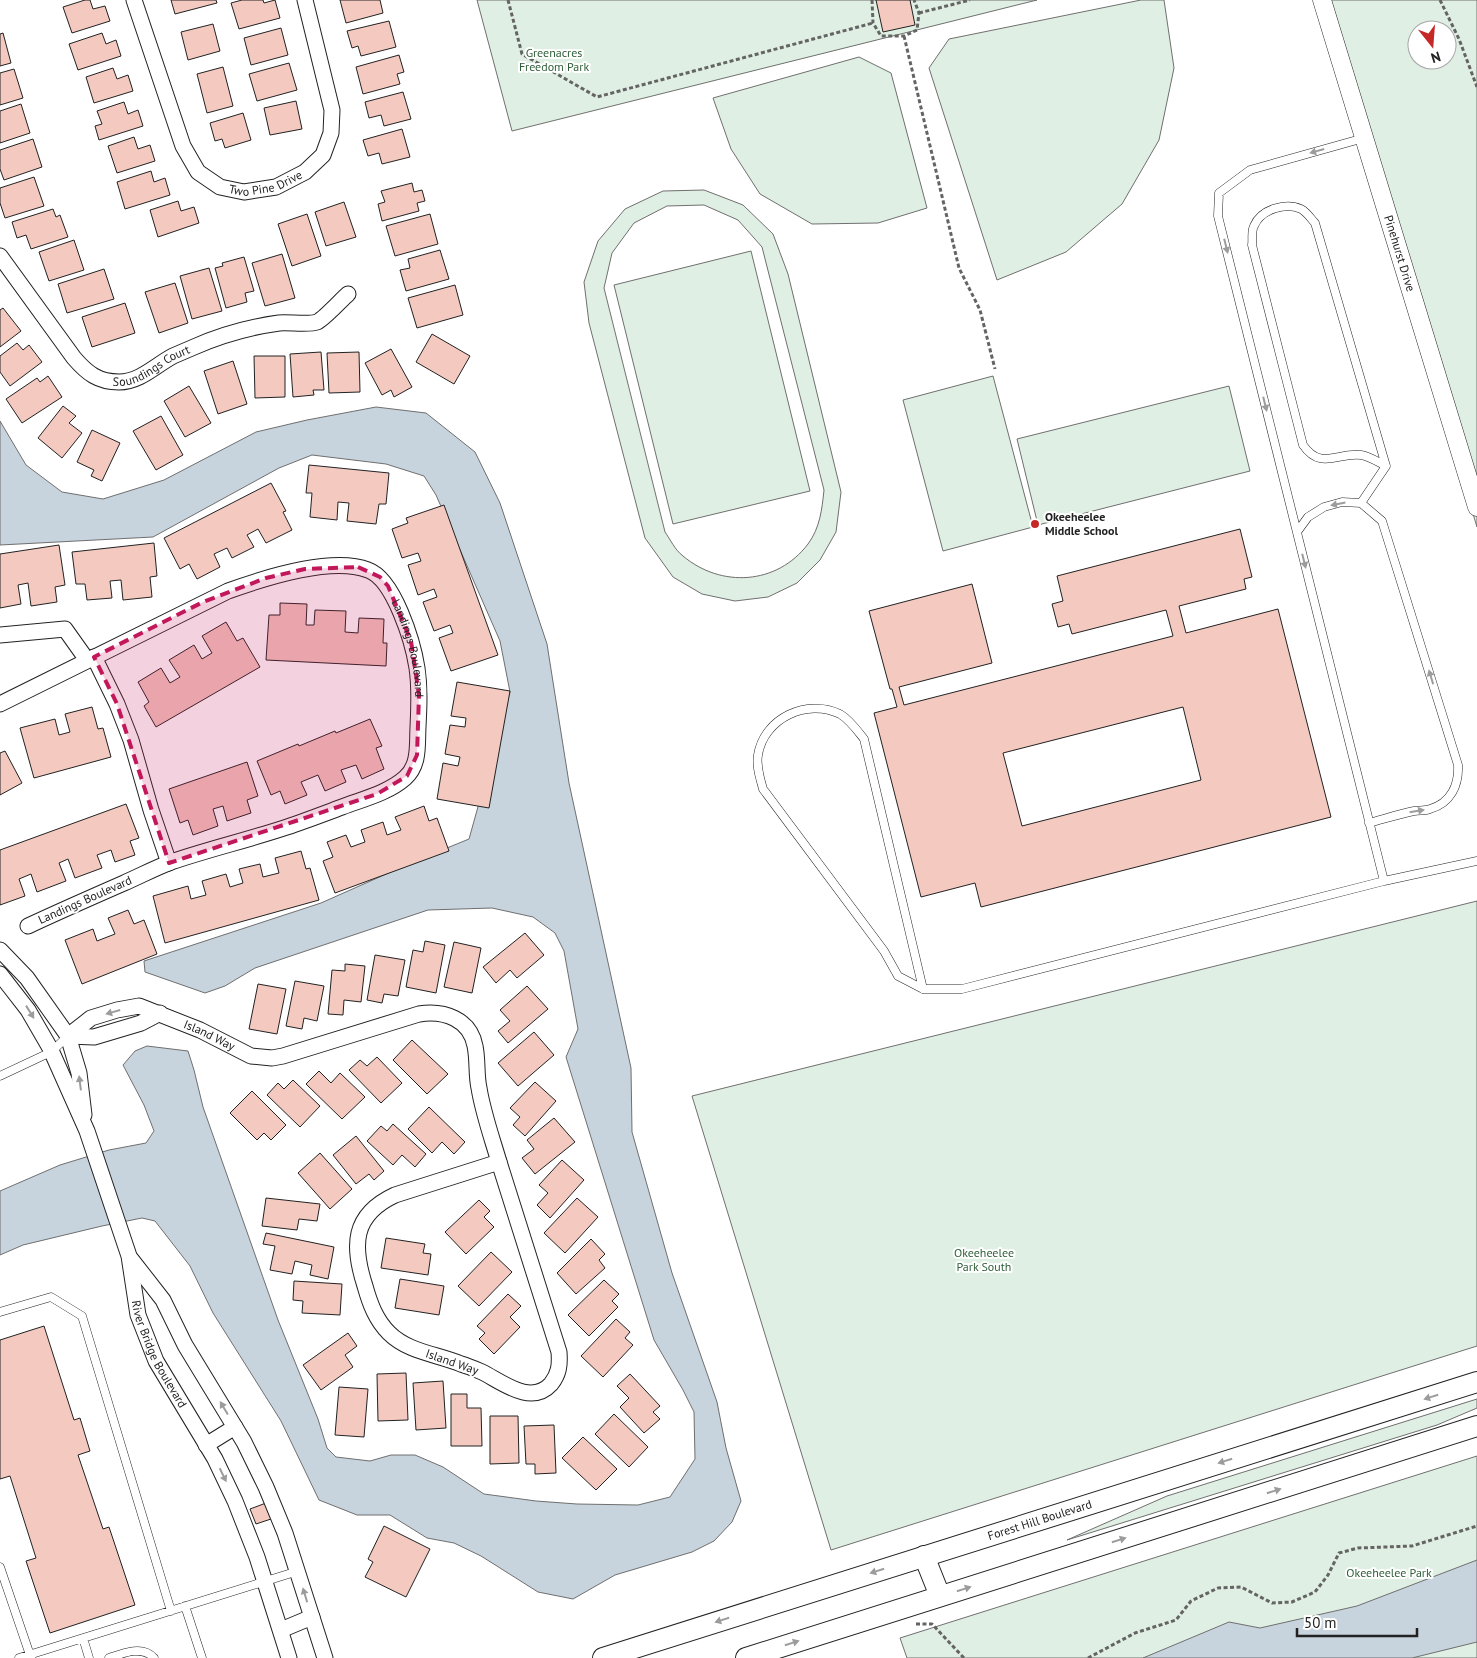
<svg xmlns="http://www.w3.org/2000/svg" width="1477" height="1658" font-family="'PT Sans',sans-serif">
	<rect width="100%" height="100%" fill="#fff"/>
	<path fill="#e0efe3" stroke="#6f6f6f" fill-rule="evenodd" d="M477,0H1037L512,131Z
		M1141,0H1164L1174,68L1159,140L1122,204L1066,252L997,280L929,68L949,39Z
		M1317,0H1477V527ZM1417,30H1447V60H1417Z
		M859,57L891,73L927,208L878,223L812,224L760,194L731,149L713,98Z
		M704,190L743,205L773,234L788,274L841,492L836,532L820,560L797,583L768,597L735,601L702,594L673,577L645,538L589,323L584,282L598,241L625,209L663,191ZM704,205L738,220L762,247L824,490C822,509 820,528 808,544C777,585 721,588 683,556C675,550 670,539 665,532L604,288L612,253L634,223L667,206Z
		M751,251L810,491L673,524L614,285Z
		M993,376L1033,527L943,551L903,400Z
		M1229,386L1250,471L1038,525L1017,439Z
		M1477,901V1346L831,1550L692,1096Z
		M1477,1399V1408L1437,1425L1067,1540L1167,1496Z
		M1477,1456V1658H907L900,1638Z"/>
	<path fill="#c7d3dd" stroke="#6f6f6f" d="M376,407L426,413L475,452L500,503L547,644L569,783L631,1068L632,1132L672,1273L717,1402L726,1448L741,1501L732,1522L714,1541L692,1552L615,1575L573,1599L538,1592L481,1556L454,1543L427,1538L390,1515H357L319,1500L281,1421L213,1313L190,1266L155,1221L142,1218L102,1226L23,1245L0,1255V1191L60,1165L109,1150L146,1143L154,1131L144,1105L123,1065L135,1051L147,1046L188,1051L194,1070L203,1107L278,1320L318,1419L327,1448L336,1457L370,1461L391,1455H415L443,1467L484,1494L536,1501L577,1504L638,1505L670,1497L695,1459L694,1412L683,1390L654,1340L566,1057L578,1029L564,951L555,933L533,917L492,908L428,910L255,968L225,986L205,993L145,972L144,961L321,903L420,859L469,839L510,692L500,641L436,495L424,476L386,464L312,455L279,468L153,537L0,545V421L26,465L62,492L103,499L164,480L256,432L307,420Z
		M1477,1560V1642L1412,1658H1143L1229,1622L1260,1628L1357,1606Z"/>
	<path fill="#f3c9c0" stroke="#222" fill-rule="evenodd" d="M85,0H90L93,9L105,6L110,21L72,33L63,7Z
		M171,0H216L217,3L175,14Z
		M242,0H263L264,3L275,0L280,18L239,29L231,3Z
		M340,0H380L383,13L346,23Z
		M876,0H910L915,25L883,32Z
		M389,21L396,47L361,56L358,46L352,48L347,31Z
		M213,24L220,51L188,60L181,32Z
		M281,28L288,55L251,65L244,38Z
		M3,33L11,63L0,66V34Z
		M102,33L106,44L116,40L121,56L78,70L69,44Z
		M399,55L404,72L397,74L400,84L363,94L356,67Z
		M289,63L297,90L257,101L249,74Z
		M223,67L233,106L207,113L197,74Z
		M113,68L117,79L128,75L133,91L94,103L86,77Z
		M14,69L23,98L0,105V73Z
		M403,92L411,119L384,126L381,115L369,118L365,102Z
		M296,101L302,129L270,135L264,108Z
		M124,102L128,114L138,110L143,126L99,140L95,126L102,124L97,111Z
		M21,104L30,133L0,143V111Z
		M243,113L251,140L225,148L222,139L215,141L210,123Z
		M402,129L410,157L382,164L379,153L368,156L363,140Z
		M134,137L138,149L150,145L155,161L117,173L108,146Z
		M33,139L42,167L4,180L0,169V150Z
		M151,171L154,182L165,178L170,195L125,209L117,182Z
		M34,177L44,206L5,218L0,203V188Z
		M412,183L414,192L422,190L425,201L417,203L419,211L382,221L378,204L385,202L381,191Z
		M178,201L181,211L194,207L199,223L158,237L150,210Z
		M344,202L356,237L326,246L315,212Z
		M53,209L56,217L60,215L68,237L31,249L26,235L17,238L12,222Z
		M307,214L321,256L292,266L278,224Z
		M430,214L438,244L395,256L386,226Z
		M74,240L84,270L49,281L39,252Z
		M440,250L449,279L406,291L400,270L410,268L408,259Z
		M282,254L295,298L265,306L252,263Z
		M244,257L254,291L245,293L247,302L226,308L215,268L223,266L222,263Z
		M209,268L222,311L192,319L180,276Z
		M104,269L114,299L67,313L58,284Z
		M175,283L188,323L159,333L145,292Z
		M455,285L463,315L417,328L408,298Z
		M125,303L135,333L92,347L82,317Z
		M3,308L21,331L0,347V310Z
		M432,334L470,356L454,384L416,362Z
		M17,343L23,350L29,345L42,362L10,386L0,372V356Z
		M391,349L412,387L394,397L391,390L382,395L365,363Z
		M321,352L324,390H313L314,395L293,397L290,354Z
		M359,352L360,392L329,393L327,353Z
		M254,356H285V397L255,398Z
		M233,361L247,404L218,414L204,371Z
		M48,376L62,397L22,423L6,399L37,378L40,382Z
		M189,386L211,423L185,437L164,401Z
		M63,406L76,416L69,423L82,433L62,458L38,438Z
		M161,416L183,455L156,470L133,431Z
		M92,430L120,443L102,481L91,476L94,470L77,462Z
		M309,465L389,473L386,504H379L376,524L347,521L349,503L338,502L337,520L310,517L312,493H306Z
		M271,483L286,511L283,512L292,530L266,543L258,529L247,535L254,547L232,558L227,548L214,554L220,567L197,579L189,564L180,569L164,538Z
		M444,505L498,655L451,671L439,638L453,633L450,625L434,631L423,602L437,597L434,589L418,595L408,565L421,561L418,553L402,558L392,529L408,523L406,518Z
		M1240,529L1252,577L1244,579L1246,589L1179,606L1186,633L1278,609L1331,817L981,907L975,883L921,897L874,713L897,707L892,689H890L869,611L972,584L992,663L899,687L904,705L1173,636L1166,610L1072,634L1069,624L1058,627L1052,604L1063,601L1057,576ZM1183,707L1201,780L1022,826L1003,753Z
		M154,543L157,576L150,577L152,597L123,600L121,580L110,581L112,598L87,600L85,584H76L72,552Z
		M59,545L65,585L55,587L57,602L31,606L28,583L18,585L21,604L0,608V554Z
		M280,603L307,604L306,625H314L315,610L346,611L345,632L358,633L359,618L384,619L383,643H387L386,666L266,660L269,615H280Z
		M226,622L237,641L243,638L260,667L156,727L144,706L149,702L138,682L161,668L170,683L180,677L169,660L194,645L202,659L212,653L202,636Z
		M457,682L510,691L489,808L437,799L443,763L458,766L460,757L445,754L450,725L465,727L466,718L451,716Z
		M92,707L98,729L103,728L111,757L34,778L20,728L55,719L59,735L70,732L65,714Z
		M370,719L382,746L376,748L384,769L362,779L356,765L341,770L346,782L325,791L318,775L301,782L307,795L285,804L280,791L271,795L257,761L298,744L299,746L335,731L336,733Z
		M5,751L22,783L0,795V753Z
		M247,762L258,796L247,800L251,813L227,821L223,806L213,809L218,826L193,835L188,820L180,823L169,789Z
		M126,804L139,838L130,841L135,855L115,862L111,850L97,855L102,868L75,878L68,859L59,863L66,881L37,892L31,874L19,879L25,896L0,905V850Z
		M424,806L429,821L437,818L449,851L335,893L323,861L333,857L327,842L346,835L351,847L365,842L361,830L383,822L387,835L401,830L395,817Z
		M301,851L306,869L310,868L319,900L165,943L153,896L188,886L191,899L206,895L202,881L226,874L230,887L243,883L239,869L260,864L263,877L279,873L275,858Z
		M128,910L134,924L144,920L157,954L82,984L65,940L93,929L97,941L115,934L108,918Z
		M525,933L544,955L517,978L510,970L496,983L483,967Z
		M425,941L445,945L436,993L406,987L413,950L423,952Z
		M454,942L481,948L472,993L444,987Z
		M375,955L405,960L398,996L384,994L382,1003L367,1000Z
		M345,964L365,966L361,1002L344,1000L343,1015L328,1014L332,970L345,971Z
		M295,981L324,986L317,1021L304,1018L302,1029L286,1026Z
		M258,984L286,989L277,1034L249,1029Z
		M527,986L548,1009L508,1043L498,1031L510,1021L500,1010Z
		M534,1032L554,1055L518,1086L498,1063Z
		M412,1040L448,1074L427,1094L393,1060Z
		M377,1057L402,1083L381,1103L349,1070L360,1060L367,1066Z
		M319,1071L331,1083L340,1073L365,1097L342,1119L306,1084Z
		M293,1080L320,1106L300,1127L267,1095L278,1083L284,1089Z
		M535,1082L556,1101L525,1136L513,1125L520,1117L510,1108Z
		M252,1091L286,1125L271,1140L264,1133L257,1140L230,1113Z
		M429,1107L465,1142L454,1154L442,1142L432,1153L408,1129Z
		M554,1118L575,1142L535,1174L522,1158L534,1149L527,1140Z
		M393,1124L426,1154L415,1167L402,1155L393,1165L367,1141L381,1126L387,1131Z
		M356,1136L384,1171L374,1180L369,1174L356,1184L333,1155Z
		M320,1153L352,1189L330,1209L298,1173Z
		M562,1160L584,1180L550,1218L537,1205L548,1193L539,1185Z
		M266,1198L320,1204L317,1221L299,1219L297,1230L262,1226Z
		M577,1198L598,1217L565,1253L544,1233Z
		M479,1200L490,1211L484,1217L494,1227L466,1254L445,1232Z
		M266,1233L334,1247L328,1279L310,1275L312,1265L295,1261L292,1274L270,1270L275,1246L263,1244Z
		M386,1238L425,1244L423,1253L431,1254L428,1275L381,1268Z
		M591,1239L605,1254L599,1260L605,1268L576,1294L557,1273Z
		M491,1252L512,1272L479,1306L458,1286Z
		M400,1279L444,1286L439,1315L395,1308Z
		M604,1280L619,1294L612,1301L618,1307L589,1336L568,1315Z
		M294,1281L342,1284L340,1315L302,1313L303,1301L293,1300Z
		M508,1294L521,1306L510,1317L520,1327L494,1354L479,1339L485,1333L477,1326Z
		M616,1319L630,1332L625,1338L633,1345L603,1377L581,1356Z
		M44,1326L74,1420L80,1418L90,1451L78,1455L103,1529L109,1527L135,1605L50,1633L26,1561L36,1558L10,1476L0,1479V1340Z
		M348,1333L357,1346L345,1355L353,1367L321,1390L303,1365Z
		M406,1373L408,1420L378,1421L377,1374Z
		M630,1374L660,1406L653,1412L660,1419L644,1433L620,1407L629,1398L617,1386Z
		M443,1381L446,1428L416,1430L413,1383Z
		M339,1387L368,1389L364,1437L335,1435Z
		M451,1394H467V1408H481L482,1446H451Z
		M614,1414L648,1447L629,1467L595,1434Z
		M490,1416H518L519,1463L490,1464Z
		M554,1425L556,1473L535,1474V1464H526L524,1426Z
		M583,1437L617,1469L596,1490L562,1458Z
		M266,1503L271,1519L256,1524L250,1509Z
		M384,1526L430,1549L406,1597L365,1577L373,1562L368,1559Z"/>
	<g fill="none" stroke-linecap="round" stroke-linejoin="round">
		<defs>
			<path id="service" d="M1364,138L1250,170L1219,193L1218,216L1384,881
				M1361,503L1386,466L1315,223C1311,219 1307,212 1301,209C1286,202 1261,209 1254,226C1251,231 1253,239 1252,245L1303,445C1321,471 1338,452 1361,455C1369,456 1378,462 1386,466
				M1297,532L1308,517L1324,507L1342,502L1361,503L1382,521L1458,765C1459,785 1451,803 1430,809C1425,811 1419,810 1414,811C1399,814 1384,819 1369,823
				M923,989L864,739C857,730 850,720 840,714C807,698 764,718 758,755C756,766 760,778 763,789L884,951L898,976L923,989H962L1384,881L1477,861
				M0,1076L51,1052L68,1036
				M0,1312L51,1297L82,1316L171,1611
				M0,1567L31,1658
				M185,1606L202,1658
				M83,1638L89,1658
				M19,1658L298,1571
				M109,1658C123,1653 143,1645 154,1658"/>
			<g id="minor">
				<path id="s1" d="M134,0L183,146L198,172L220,187L244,192L276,187L305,172L323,155L331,133L332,110L305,0"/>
				<path id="s2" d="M0,256L74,358C87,373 98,382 119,382C140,382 156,365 173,356C180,353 187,350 194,347C221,335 250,327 279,323C288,322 310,325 317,322C324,319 341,300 348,294"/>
				<path d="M0,635L65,629L87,660"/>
				<path d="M94,657L117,704L131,740L151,810L169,863"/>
				<path id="s3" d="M0,704L228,591C264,578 331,556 368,570C394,579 413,642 417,668C420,688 419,707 418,727C417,744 420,765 405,778C388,793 363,799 342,807C323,814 305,821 287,827C248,840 209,849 171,862C155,868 140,876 124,883C92,897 60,911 28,926"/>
				<path d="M0,950L27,978L68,1036L79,1073L84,1115"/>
				<path id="s4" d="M0,974L28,1010L50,1048L87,1131L129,1256L138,1315L156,1361L215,1459L235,1501L257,1557L289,1658"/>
				<path id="s5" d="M68,1036L91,1018L117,1010L139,1006L200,1030L251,1056L272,1058L283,1056L419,1014C444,1010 470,1019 475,1046C478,1060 476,1075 479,1088C483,1113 492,1138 499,1162"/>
				<path d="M68,1036L94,1037L141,1023L160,1013"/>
				<path d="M499,1162L559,1352C560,1365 559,1374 551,1384C531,1406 502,1382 482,1372C475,1369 468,1366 461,1364C437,1354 408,1352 389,1333C376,1320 370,1304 365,1286C352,1246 352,1215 395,1195Z"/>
				<path d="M131,1259L163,1300L185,1345L244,1442L266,1487L285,1533L325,1658"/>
				<path d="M206,1445L235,1427"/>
				<path d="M281,1630L312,1617"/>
			</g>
			<g id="tertiary">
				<path id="s6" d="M1322,0L1477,507"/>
			</g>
			<g id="secondary">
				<path d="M924,1556L940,1596"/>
				<path id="s7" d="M603,1658L1477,1382"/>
				<path d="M746,1658L1477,1426"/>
			</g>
		</defs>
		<use href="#service" stroke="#222" stroke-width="9"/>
		<use href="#minor" stroke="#222" stroke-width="17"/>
		<use href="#tertiary" stroke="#222" stroke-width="19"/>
		<use href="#secondary" stroke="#222" stroke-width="22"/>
		<path stroke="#646464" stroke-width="3" stroke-dasharray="4 2.5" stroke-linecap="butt" d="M508,0L522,54L597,97L873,23
			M872,0L873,23L881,36H904L917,30L919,13L914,0
			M1440,0L1459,39L1477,87
			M919,13L970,0
			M904,36L959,268L980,310L995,369
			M916,1624H932L964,1658
			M1088,1658L1135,1633L1176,1620L1191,1601L1218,1588L1241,1587L1272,1603L1292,1602L1315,1592L1328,1575L1339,1553L1358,1548L1412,1546L1477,1526"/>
		<use href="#service" stroke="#fff" stroke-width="8"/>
		<use href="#minor" stroke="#fff" stroke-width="15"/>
		<use href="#tertiary" stroke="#fff" stroke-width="18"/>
		<use href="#secondary" stroke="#fff" stroke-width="20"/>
	</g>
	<defs><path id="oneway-solid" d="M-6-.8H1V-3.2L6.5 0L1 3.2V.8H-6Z" transform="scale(1.25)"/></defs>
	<g fill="#9c9c9c">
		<use href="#oneway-solid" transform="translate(1317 151) rotate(164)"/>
		<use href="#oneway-solid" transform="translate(1226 246) rotate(76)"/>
		<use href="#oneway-solid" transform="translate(1265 404) rotate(76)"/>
		<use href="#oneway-solid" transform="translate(1338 504) rotate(169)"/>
		<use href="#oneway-solid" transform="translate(1304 561) rotate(76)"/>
		<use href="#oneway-solid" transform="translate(1431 677) rotate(-107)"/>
		<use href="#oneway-solid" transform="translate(1417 811) rotate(-9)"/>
		<use href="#oneway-solid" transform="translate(30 1012) rotate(58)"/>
		<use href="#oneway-solid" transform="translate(113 1012) rotate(164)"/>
		<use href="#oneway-solid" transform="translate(80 1083) rotate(-97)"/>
		<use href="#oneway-solid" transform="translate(1431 1397) rotate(163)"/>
		<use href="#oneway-solid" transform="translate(224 1408) rotate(-121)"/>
		<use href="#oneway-solid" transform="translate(1225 1461) rotate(163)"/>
		<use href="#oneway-solid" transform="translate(223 1475) rotate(64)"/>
		<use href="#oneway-solid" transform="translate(1274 1491) rotate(-18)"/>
		<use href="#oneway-solid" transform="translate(1119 1540) rotate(-18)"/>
		<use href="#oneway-solid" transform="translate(877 1571) rotate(162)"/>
		<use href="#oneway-solid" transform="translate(964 1589) rotate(-18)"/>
		<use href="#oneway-solid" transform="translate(305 1595) rotate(-107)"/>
		<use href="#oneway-solid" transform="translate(722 1620) rotate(162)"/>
		<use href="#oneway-solid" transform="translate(792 1643) rotate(-18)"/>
	</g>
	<path fill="#c2185b" fill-opacity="0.2" stroke="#c2185b" stroke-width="4" stroke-dasharray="10 6" stroke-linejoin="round" d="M358,567L380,577L388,586L411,641L419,695L417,755L407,776L377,794L169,863L117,704L94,657L203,602L266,578L305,569Z"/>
	<circle fill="#c62828" stroke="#fff" stroke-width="2" cx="1035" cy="524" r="5"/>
	<g text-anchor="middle" stroke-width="4" stroke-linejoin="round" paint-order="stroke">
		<g font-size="12" fill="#2f5e38" stroke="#fff">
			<text x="554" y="57">Greenacres<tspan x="554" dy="14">Freedom Park</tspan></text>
			<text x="984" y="1257">Okeeheelee<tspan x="984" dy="14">Park South</tspan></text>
			<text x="1389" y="1577">Okeeheelee Park</text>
		</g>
		<g font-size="12" fill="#222" stroke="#fff">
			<text dy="4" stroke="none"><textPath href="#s1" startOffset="258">Two Pine Drive</textPath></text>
			<text dy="4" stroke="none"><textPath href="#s6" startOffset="265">Pinehurst Drive</textPath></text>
			<text dy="4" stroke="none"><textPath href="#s2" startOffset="215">Soundings Court</textPath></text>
			<text dy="4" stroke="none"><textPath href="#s3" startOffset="490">Landings Boulevard</textPath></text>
			<text transform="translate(85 900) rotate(-24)" y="4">Landings Boulevard</text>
			<text dy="4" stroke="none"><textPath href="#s5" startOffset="155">Island Way</textPath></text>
			<text dy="4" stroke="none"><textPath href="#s4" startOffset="416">River Bridge Boulevard</textPath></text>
			<text transform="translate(452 1362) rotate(19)" y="4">Island Way</text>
			<text dy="4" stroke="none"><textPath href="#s7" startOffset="458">Forest Hill Boulevard</textPath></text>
		</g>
		<g font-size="12" font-weight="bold" fill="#222" stroke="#fff" text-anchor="start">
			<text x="1045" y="521">Okeeheelee<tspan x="1045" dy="14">Middle School</tspan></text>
		</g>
	</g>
	<g transform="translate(1432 45) rotate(163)"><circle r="24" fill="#ffffff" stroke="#a7a7a7"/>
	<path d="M0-4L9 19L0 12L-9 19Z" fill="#c62828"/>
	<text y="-8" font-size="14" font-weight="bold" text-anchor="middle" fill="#222222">N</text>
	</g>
	<path d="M1297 1628v8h120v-8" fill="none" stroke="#222222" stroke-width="2.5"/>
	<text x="1304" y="1628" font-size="15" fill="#222222" stroke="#ffffff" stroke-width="4" paint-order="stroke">50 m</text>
</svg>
